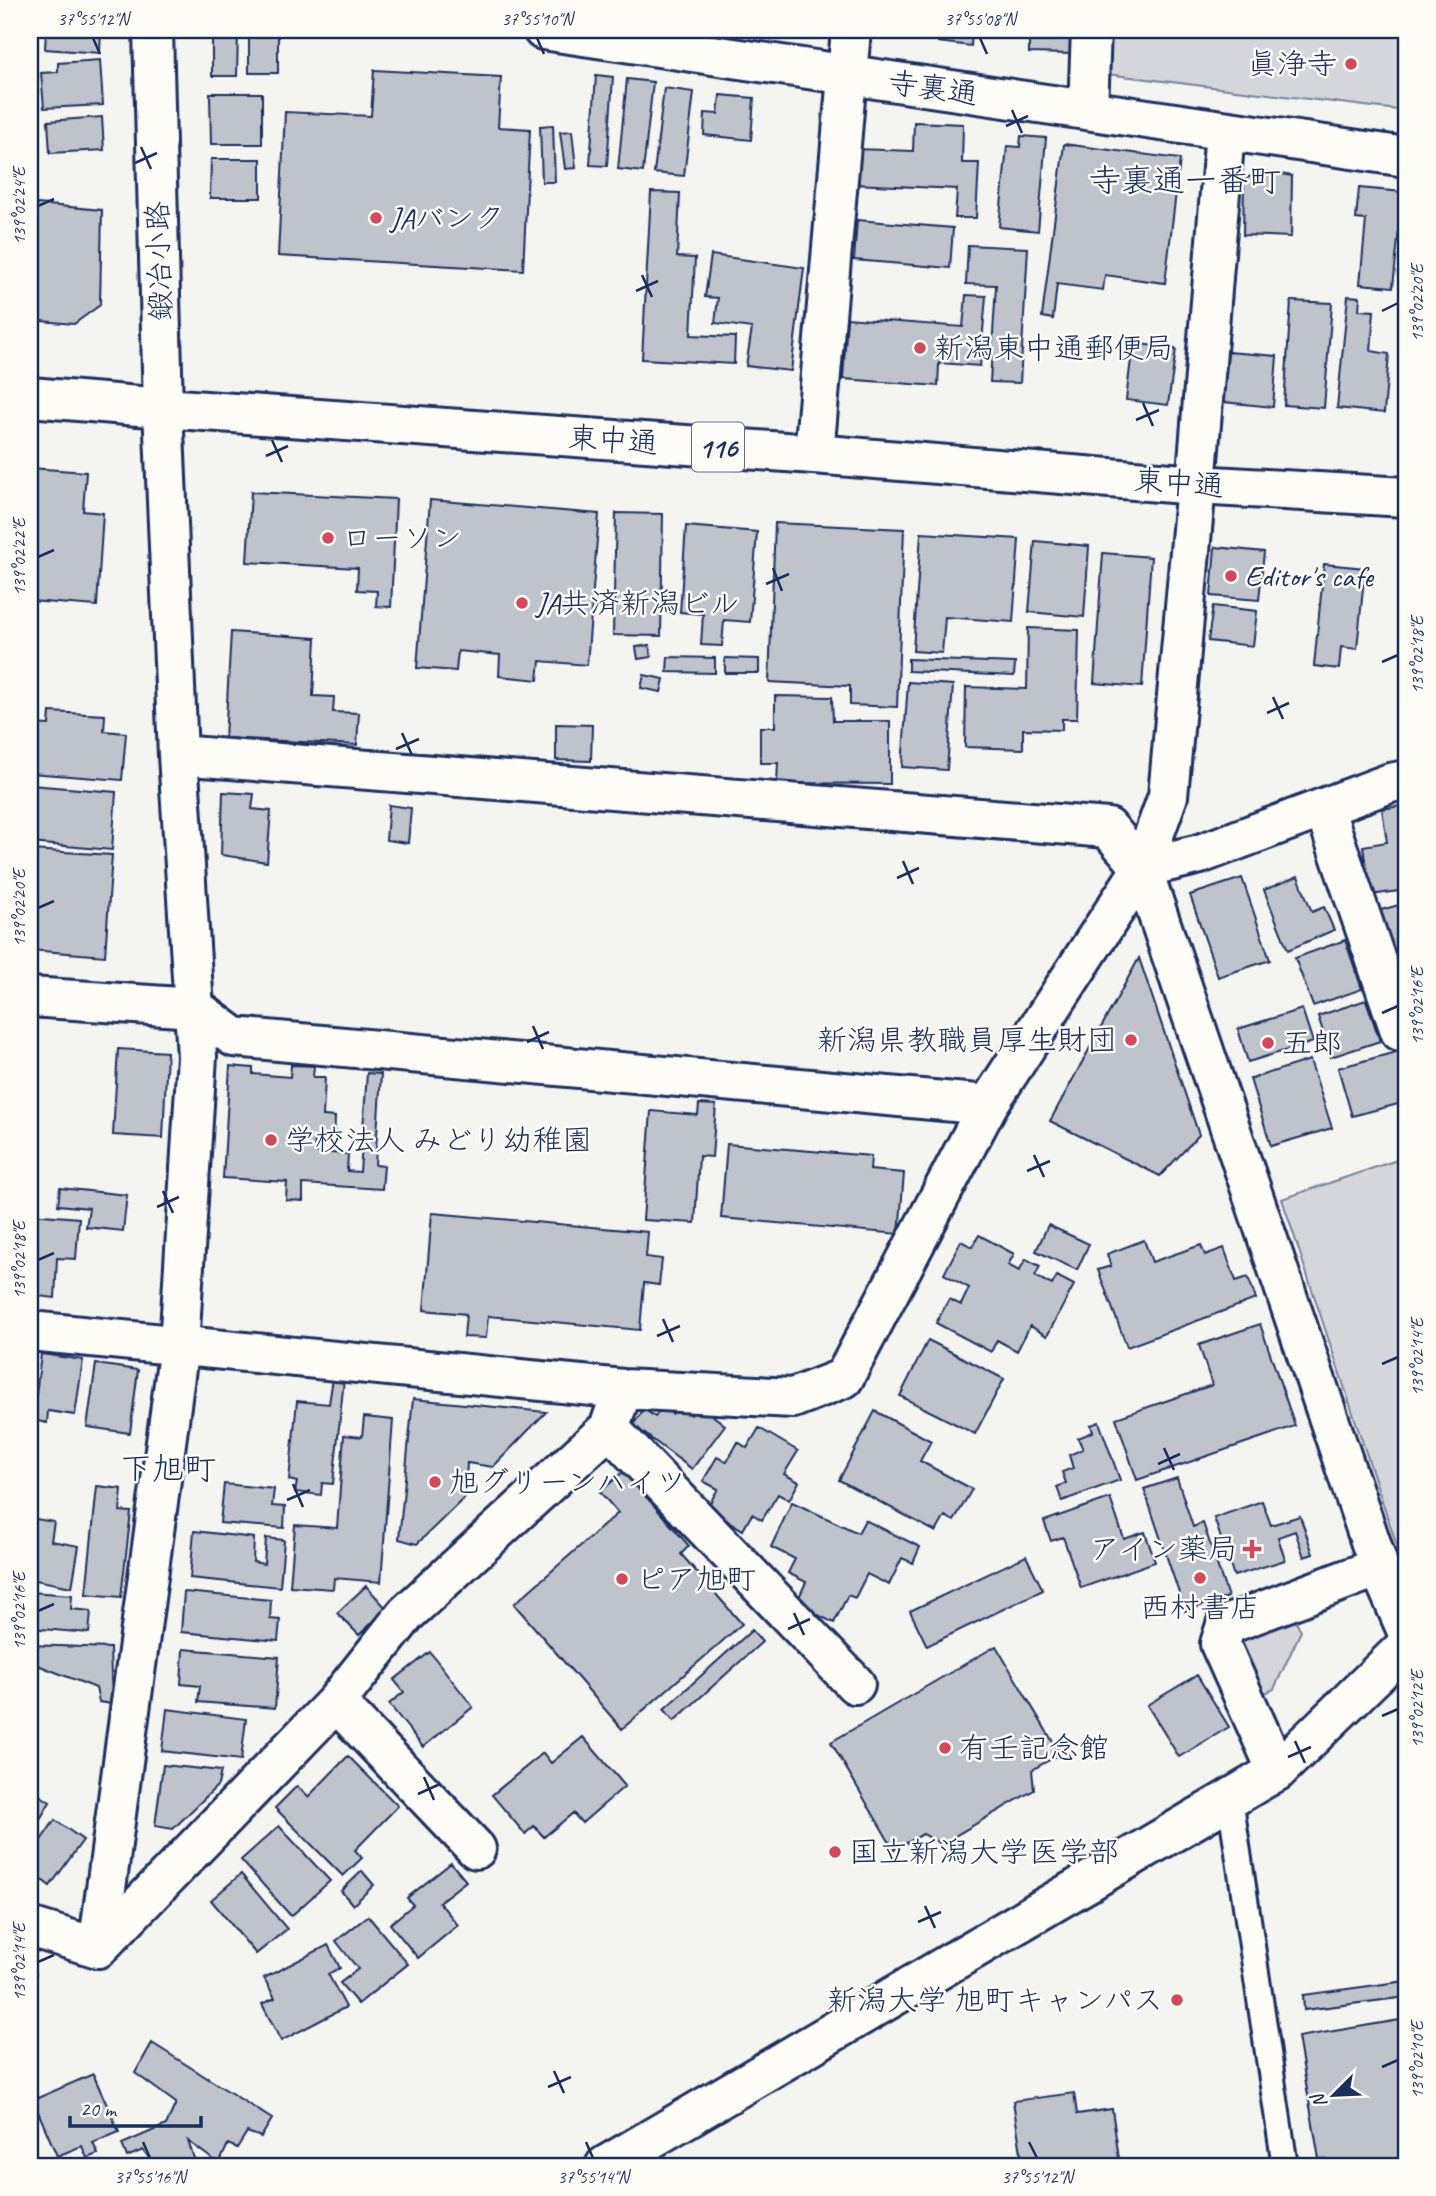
<svg xmlns="http://www.w3.org/2000/svg" width="1436" height="2196" font-family="Caveat,'Klee One',sans-serif">
	<rect width="100%" height="100%" fill="#f4f4f1"/>
	<filter id="ink" filterUnits="userSpaceOnUse"><feTurbulence type="fractalNoise" baseFrequency=".0143" numOctaves="2"/><feDisplacementMap in="SourceGraphic" scale="14" xChannelSelector="R" yChannelSelector="G"/><feConvolveMatrix kernelMatrix="1 2 1 2 8 2 1 2 1" color-interpolation-filters="sRGB"/></filter>
	<g filter="url(#ink)">
		<path fill="#d4d6db" stroke="#78829c" stroke-width="2" d="M1108,30H1406V111L1107,74Z
			M1406,1157V1556L1401,1558L1282,1199Z
			M1290,1611L1301,1631L1274,1689L1263,1694L1235,1644Z"/>
		<path fill="#bfc3cc" stroke="#1b2f5e" stroke-width="2" d="M46,30H101L100,53L45,49Z
			M219,30H238L237,76H212V35Z
			M249,30H278V73H249Z
			M873,30H934V35L873,32Z
			M939,30H972L971,46L938,42Z
			M988,30H1018V37L988,38Z
			M1029,30H1073L1072,54L1029,53Z
			M100,60L103,105L44,108L41,73L58,72V63Z
			M374,70L501,77L498,127L530,129L523,270L278,256L285,112L371,116Z
			M596,75L613,77L607,166L590,165Z
			M627,79L653,82L643,172L618,169Z
			M664,88L694,92L684,176L654,173Z
			M210,93H262V144H211Z
			M720,95L754,98L751,140L704,135L705,113L718,114Z
			M102,117L104,150L50,153L48,121Z
			M914,122L963,124L962,163H979L976,218H955L957,189L855,184L856,149L913,151Z
			M553,125L555,182H542L540,126Z
			M572,131L576,168L565,169L560,132Z
			M1021,136L1046,138L1038,231L999,227L1007,146L1020,147Z
			M1064,144L1180,159L1165,283L1105,275L1103,290L1057,284L1053,319L1042,317Z
			M211,159H261V198H210Z
			M1264,171L1292,176L1291,237L1243,235L1244,179Z
			M1359,188L1403,192L1393,287L1360,284L1366,220L1356,219Z
			M651,192L680,193L677,257L695,258L691,335L735,337L734,364L642,359Z
			M37,204L102,210L100,305L74,324L30,320Z
			M857,220L953,228L950,268L854,260Z
			M968,245L1028,248L1020,383L990,382L996,285L966,284Z
			M711,255L804,268L791,371L746,366L752,328L715,323L718,298L705,297Z
			M966,295L986,296L980,366L939,363L938,386L843,379L847,318L963,327Z
			M1348,296L1360,297L1359,310L1374,311L1371,351L1389,354L1384,413L1337,408Z
			M1291,301L1332,303L1324,408L1284,405Z
			M1404,317H1406V410L1398,409Z
			M1133,343L1176,349L1168,405L1126,400Z
			M1228,352L1277,356L1273,407L1223,402Z
			M30,468L86,472L83,511L103,513L97,606L30,601Z
			M251,492L396,499L391,607L376,606L377,591L357,590L358,568L247,562Z
			M430,500L599,514L587,665L540,661L538,680L499,676L500,655L458,651L456,671L417,668Z
			M616,513L663,514L661,636L613,635Z
			M775,523L904,529L897,707L850,705V686L769,682Z
			M686,526L757,532L750,622L724,620L722,646L701,645L703,614L680,612Z
			M921,533L1019,539L1013,622L945,617L942,653L913,651Z
			M1035,541L1089,546L1084,617L1029,612Z
			M1215,547L1264,552L1259,600L1211,596Z
			M1103,553L1151,557L1142,687L1094,683Z
			M1324,564L1365,568L1357,649L1341,647L1339,669L1314,666Z
			M1213,606L1257,611L1253,646L1208,641Z
			M1028,628L1079,630L1077,719H1062V730L1023,729V749L965,747L966,687L1027,689Z
			M231,632L316,638L313,696L334,697L333,712L359,713L357,745L225,738Z
			M649,645L651,657L638,659L636,647Z
			M668,657L715,658V673L667,672Z
			M725,658L759,659V673H725Z
			M908,659L1015,663L1014,676L908,671Z
			M644,675L664,679L661,692L641,688Z
			M908,682L953,685L947,770L902,767Z
			M775,696L832,697L833,721H890V784L777,783L778,763H760V727H775Z
			M50,712L105,715L104,731L126,733L122,780L30,773V724L49,725Z
			M556,724L592,725L591,761L556,760Z
			M30,785L116,792L112,850L30,843Z
			M223,792L254,794L252,809L271,811L267,862L221,855Z
			M389,805L411,808L408,843L386,840Z
			M1406,805V890L1370,895L1363,846L1387,842L1382,809Z
			M30,850L112,855L105,956L30,950Z
			M1298,876L1312,912L1324,907L1334,930L1288,950L1264,890Z
			M1242,878L1270,960L1218,977L1190,895Z
			M1406,903V962L1396,965L1381,910Z
			M1345,940L1362,989L1313,1006L1295,958Z
			M1139,958L1199,1135L1160,1176L1050,1121Z
			M1366,1000L1380,1041L1331,1057L1318,1016Z
			M1302,1009L1313,1042L1248,1062L1238,1029Z
			M118,1049L167,1052L163,1138L113,1135Z
			M1403,1050L1406,1061V1102L1352,1116L1338,1068Z
			M1310,1060L1332,1128L1271,1146L1250,1079Z
			M291,1065L314,1066L313,1077H325L323,1116L335,1117L334,1142L315,1140L314,1152L348,1154L347,1171L360,1172L367,1073L381,1074L375,1165L384,1166L382,1189L303,1184V1201L286,1200L287,1182L223,1178L230,1066L253,1068V1074L290,1077Z
			M699,1104L716,1105L712,1157L699,1156L695,1223L643,1220L651,1111L698,1115Z
			M727,1144L871,1156L870,1170L904,1173L899,1234L721,1218Z
			M60,1188L127,1195L123,1231L86,1227L89,1208L58,1205Z
			M432,1213L648,1232L646,1257L662,1259L659,1285L644,1283L640,1330L488,1316L486,1338L464,1337L466,1314L424,1310Z
			M30,1214L79,1218L76,1259L57,1258L55,1298L30,1295Z
			M1048,1225L1089,1244L1077,1270L1036,1251Z
			M979,1235L1014,1254L1008,1265L1019,1271L1026,1259L1040,1266L1035,1276L1052,1285L1057,1276L1074,1285L1047,1336L1030,1326L1017,1351L997,1340L991,1352L936,1323L949,1299L961,1305L969,1288L944,1274L961,1241L972,1247Z
			M1144,1240L1152,1262L1201,1245L1205,1255L1224,1248L1236,1281L1248,1277L1256,1299L1127,1347L1098,1270L1111,1266L1107,1254Z
			M1260,1324L1295,1426L1137,1480L1116,1418L1212,1385L1199,1345Z
			M928,1340L1004,1379L975,1434L900,1396Z
			M41,1354L83,1360L75,1415L48,1411L47,1423L33,1420Z
			M96,1364L138,1370L130,1433L87,1427Z
			M333,1378L344,1379L333,1484L322,1483L321,1495L295,1492L297,1482L289,1480L297,1401L329,1404Z
			M413,1399L546,1412L493,1467L467,1463L465,1497L417,1544L399,1539Z
			M699,1405L725,1425L692,1469L633,1425L644,1409L655,1417L663,1407L672,1414L678,1406L691,1415Z
			M875,1411L931,1441L920,1461L972,1489L954,1521L945,1516L936,1532L839,1480Z
			M364,1417L393,1420L381,1582L334,1578L333,1589L290,1586L295,1525L337,1528L344,1435L362,1437Z
			M1099,1422L1120,1480L1062,1501L1057,1487L1066,1483L1062,1472L1073,1468L1069,1455L1083,1449L1078,1438L1093,1432L1091,1425Z
			M759,1428L798,1451L784,1474L799,1482L789,1500L778,1494L762,1520L752,1514L743,1530L707,1508L718,1489L703,1481L717,1457L727,1462L738,1442L747,1448Z
			M624,1471L689,1546L681,1554L742,1624L622,1729L514,1604L618,1513L600,1492Z
			M30,1478L37,1479L35,1500H30Z
			M1177,1478L1193,1527L1203,1523L1228,1597L1185,1611L1144,1489Z
			M224,1484L274,1489L272,1506L285,1507L284,1528L220,1523Z
			M97,1486L122,1489L120,1511L131,1512L121,1597L86,1594Z
			M1110,1498L1124,1539L1145,1532L1155,1562L1081,1588L1063,1537L1051,1541L1044,1521Z
			M1262,1501L1271,1525L1300,1516L1313,1554L1304,1557L1295,1531L1278,1537L1285,1560L1234,1576L1214,1518Z
			M792,1502L858,1533L865,1520L920,1547L913,1563L902,1558L889,1585L867,1574L855,1598L848,1595L834,1623L796,1604L806,1582L788,1573L795,1559L771,1547Z
			M30,1518L54,1522L51,1541L79,1546L72,1587L30,1579Z
			M194,1531L254,1538L253,1562L264,1564L266,1538L284,1540L280,1587L190,1578Z
			M1026,1556L1043,1590L927,1646L910,1611Z
			M366,1586L387,1609L359,1635L337,1613Z
			M30,1592L72,1595L71,1609L91,1611L89,1633L30,1628Z
			M184,1592L271,1600L270,1619L280,1620L278,1641L181,1632Z
			M752,1630L762,1642L674,1721L664,1709Z
			M30,1645L110,1648L112,1704L99,1702L96,1688L30,1662Z
			M996,1646L1060,1754L1032,1770L1034,1790L941,1844L923,1834L894,1850L831,1742Z
			M183,1649L279,1657L275,1708L198,1702L200,1686L181,1684Z
			M430,1652L473,1707L423,1747L389,1704L404,1692L394,1680Z
			M1197,1675L1229,1727L1179,1757L1147,1705Z
			M167,1709L246,1719L241,1760L162,1751Z
			M583,1737L625,1786L582,1823L573,1813L544,1837L534,1826L525,1834L492,1795L543,1753L551,1763Z
			M348,1756L398,1806L355,1850L362,1858L343,1876L275,1808L297,1786L308,1797Z
			M163,1765L221,1771L218,1785L173,1829L155,1826Z
			M30,1789L50,1802L30,1836Z
			M55,1820L83,1840L50,1886L30,1871V1856Z
			M279,1826L330,1881L291,1916L241,1860Z
			M451,1863L466,1881L439,1902L458,1925L418,1958L390,1924L413,1905L407,1898Z
			M362,1871L374,1885L353,1905L341,1891Z
			M241,1874L287,1929L256,1954L211,1900Z
			M368,1916L408,1964L358,2004L340,1983L358,1969L336,1941Z
			M328,1945L340,1968L328,1974L346,2007L281,2041L262,2004L275,1998L264,1978Z
			M30,1970L36,1974L30,1985Z
			M1406,1981V1997L1304,2010L1303,1995Z
			M1406,2019V2166H1326L1325,2159H1319L1298,2037Z
			M152,2043L272,2119L261,2137L247,2132L237,2148L228,2144L219,2164L188,2141L196,2164L191,2166H155L143,2150L127,2157L122,2144L166,2125L176,2103L135,2073Z
			M93,2074L119,2132L93,2143L98,2154L87,2158L82,2146L57,2156L33,2100Z
			M1074,2093L1077,2114L1112,2109L1120,2166H1023L1013,2101Z"/>
		<g fill="none" stroke-linecap="round" stroke-linejoin="round">
			<defs>
				<path id="service" d="M1230,1799L1285,2166"/>
				<path id="minor" d="M543,30L1406,157
					M1088,110L1091,30
					M814,454L851,30
					M178,755L1108,828L1142,868L1379,1567L1406,1629
					M1324,808L1400,1031
					M1142,868L1200,854L1390,783L1406,780
					M195,1008L234,1037L988,1105
					M30,1331L623,1389L793,1398L844,1378L988,1105L1142,868L1168,796L1196,485L1225,131
					M609,1428L855,1684
					M336,1702L476,1849
					M1277,1771L1220,1644L1226,1625L1379,1567
					M30,1927L98,1948
					M98,1948L179,1346L197,1056L178,755L163,408
					M98,1948L336,1702L406,1614L609,1428L623,1389"/>
				<path id="tertiary" d="M153,30L163,408
					M30,997L195,1008
					M605,2166L1277,1771L1406,1646"/>
				<path id="trunk" d="M30,397L163,408L814,454L1196,485L1406,497"/>
			</defs>
			<use href="#service" stroke="#1b2f5e" stroke-width="30"/>
			<use href="#minor" stroke="#1b2f5e" stroke-width="44"/>
			<use href="#tertiary" stroke="#1b2f5e" stroke-width="44"/>
			<use href="#trunk" stroke="#1b2f5e" stroke-width="44"/>
			<use href="#service" stroke="#fdfcf7" stroke-width="24"/>
			<use href="#minor" stroke="#fdfcf7" stroke-width="38"/>
			<use href="#tertiary" stroke="#fdfcf7" stroke-width="38"/>
			<use href="#trunk" stroke="#fdfcf7" stroke-width="38"/>
		</g>
	</g>
	<path fill="none" stroke="#1b2f5e" stroke-width="2.5" d="M93,38L100,54M537,38L544,54M980,38L987,54M1012,110L1022,133M1006,126L1028,116M141,147L151,169M135,163L157,153M38,206L54,199M642,275L652,297M636,291L658,281M1382,311L1398,303M1143,403L1153,426M1136,420L1159,410M272,440L282,462M266,456L288,446M38,557L54,550M773,568L782,591M766,584L789,574M1382,662L1398,655M1273,697L1283,719M1267,713L1289,703M402,733L412,755M396,749L419,739M903,861L913,884M897,878L919,868M38,908L54,901M1382,1013L1398,1006M533,1026L543,1049M527,1042L549,1032M1034,1155L1044,1177M1027,1171L1050,1161M163,1191L173,1213M157,1207L179,1197M38,1260L54,1253M663,1319L673,1342M657,1336L680,1326M1382,1364L1398,1357M1164,1448L1174,1470M1158,1464L1180,1454M293,1484L303,1507M287,1500L310,1490M38,1611L54,1604M794,1613L804,1635M788,1629L810,1619M1382,1716L1398,1709M1295,1741L1305,1763M1288,1757L1311,1747M424,1777L434,1800M418,1794L440,1784M925,1906L935,1928M918,1922L941,1912M38,1962L54,1955M1382,2067L1398,2060M554,2071L564,2093M548,2087L571,2077M143,2142L150,2158M586,2142L593,2158M1029,2142L1037,2158"/>
	<g fill="#d1495b" stroke="#fdfcf7" stroke-width="2.5">
		<circle cx="1351" cy="64" r="7"/>
		<circle cx="376" cy="218" r="7"/>
		<circle cx="920" cy="348" r="7"/>
		<circle cx="328" cy="538" r="7"/>
		<circle cx="1231" cy="576" r="7"/>
		<circle cx="522" cy="603" r="7"/>
		<circle cx="1131" cy="1040" r="7"/>
		<circle cx="1268" cy="1043" r="7"/>
		<circle cx="271" cy="1140" r="7"/>
		<circle cx="435" cy="1482" r="7"/>
		<path d="M1248.5 1538.5h7v7h7v7h-7v7h-7v-7h-7v-7h7z"/>
		<circle cx="1200" cy="1578" r="7"/>
		<circle cx="622" cy="1579" r="7"/>
		<circle cx="945" cy="1748" r="7"/>
		<circle cx="835" cy="1852" r="7"/>
		<circle cx="1177" cy="2000" r="7"/>
	</g>
	<g text-anchor="middle" stroke-width="5" stroke-linejoin="round" paint-order="stroke">
		<rect fill="#fdfcf7" stroke="#5f6c8c" stroke-width="2" x="692" y="422.5" width="52" height="49" rx="5"/>
		<g font-size="28" font-weight="bold" fill="#1b2f5e">
			<text x="718" y="457">116</text>
		</g>
		<g font-size="30" fill="#1b2f5e" stroke="#fdfcf7" text-anchor="start">
			<text x="1337" y="74" text-anchor="end">眞浄寺</text>
			<text x="390" y="228">JAバンク</text>
			<text x="934" y="358">新潟東中通郵便局</text>
			<text x="342" y="548">ローソン</text>
			<text x="1245" y="586">Editor's cafe</text>
			<text x="536" y="613">JA共済新潟ビル</text>
			<text x="1117" y="1050" text-anchor="end">新潟県教職員厚生財団</text>
			<text x="1282" y="1053">五郎</text>
			<text x="285" y="1150">学校法人 みどり幼稚園</text>
			<text x="449" y="1492">旭グリーンハイツ</text>
			<text x="1238" y="1559" text-anchor="end">アイン薬局</text>
			<text x="636" y="1589">ピア旭町</text>
			<text x="1200" y="1617" text-anchor="middle">西村書店</text>
			<text x="959" y="1758">有壬記念館</text>
			<text x="849" y="1862">国立新潟大学医学部</text>
			<text x="1163" y="2010" text-anchor="end">新潟大学 旭町キャンパス</text>
		</g>
		<g font-size="30" fill="#1b2f5e" stroke="#fdfcf7">
			<text transform="translate(933 88) rotate(8)" y="10">寺裏通</text>
			<text transform="translate(159 261) rotate(-92)" y="10">鍛冶小路</text>
			<text transform="translate(613 440) rotate(4)" y="10">東中通</text>
			<text transform="translate(1179 483) rotate(4)" y="10">東中通</text>
		</g>
		<g font-size="32" fill="#1b2f5e" stroke="#fdfcf7">
			<text x="1185" y="191">寺裏通一番町</text>
			<text x="168" y="1479">下旭町</text>
		</g>
	</g>
	<rect width="1436" height="2196" fill="none" stroke="#fdfcf7" stroke-width="77"/>
	<g transform="translate(1334 2095) rotate(246)" stroke="#fdfcf7" stroke-width="5" paint-order="stroke">
	<path d="M0-5L12 26L0 18L-12 26Z" fill="#1b2f5e"/>
	<text y="-10" font-size="19" font-weight="bold" text-anchor="middle" fill="#1b2f5e">N</text>
	</g>
	<path d="M70 2116v10h131v-10" fill="none" stroke="#1b2f5e" stroke-width="3.5"/>
	<text x="80" y="2116" font-size="21" fill="#1b2f5e" stroke="#fdfcf7" stroke-width="5" paint-order="stroke">20 m</text>
	<rect x="38" y="38" width="1360" height="2120" fill="none" stroke="#1b2f5e" stroke-width="2.5"/>
	<g font-size="18" text-anchor="middle" fill="#1b2f5e">
		<text x="93" y="25">37°55'12"N</text>
		<text x="537" y="25">37°55'10"N</text>
		<text x="980" y="25">37°55'08"N</text>
		<text transform="translate(19 206) rotate(-90)" y="6">139°02'24"E</text>
		<text transform="translate(1417 303) rotate(-90)" y="6">139°02'20"E</text>
		<text transform="translate(19 557) rotate(-90)" y="6">139°02'22"E</text>
		<text transform="translate(1417 655) rotate(-90)" y="6">139°02'18"E</text>
		<text transform="translate(19 908) rotate(-90)" y="6">139°02'20"E</text>
		<text transform="translate(1417 1006) rotate(-90)" y="6">139°02'16"E</text>
		<text transform="translate(19 1260) rotate(-90)" y="6">139°02'18"E</text>
		<text transform="translate(1417 1357) rotate(-90)" y="6">139°02'14"E</text>
		<text transform="translate(19 1611) rotate(-90)" y="6">139°02'16"E</text>
		<text transform="translate(1417 1709) rotate(-90)" y="6">139°02'12"E</text>
		<text transform="translate(19 1962) rotate(-90)" y="6">139°02'14"E</text>
		<text transform="translate(1417 2060) rotate(-90)" y="6">139°02'10"E</text>
		<text x="150" y="2183">37°55'16"N</text>
		<text x="593" y="2183">37°55'14"N</text>
		<text x="1037" y="2183">37°55'12"N</text>
	</g>
</svg>
